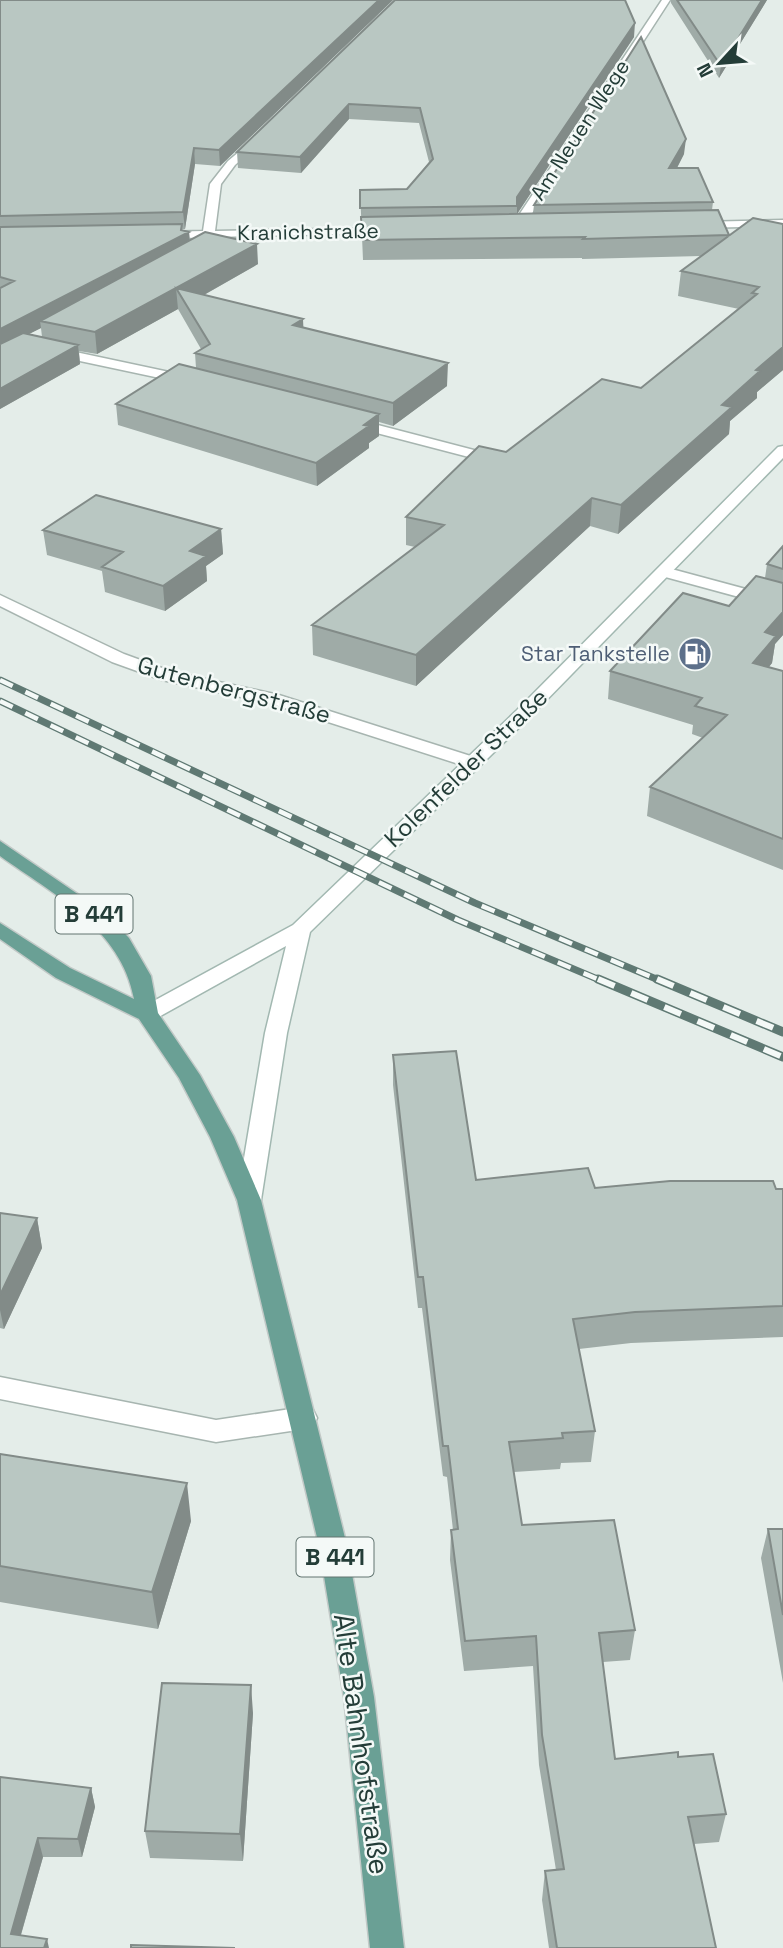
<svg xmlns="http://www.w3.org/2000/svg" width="783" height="1948" font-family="'Space Grotesk',sans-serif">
	<rect width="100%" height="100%" fill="#e4ede9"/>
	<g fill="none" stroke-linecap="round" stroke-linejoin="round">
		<defs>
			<path id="minor" d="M662,0H670L531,215L530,228L520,230L519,215Z
				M257,137L261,142L235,165L221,184L215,231L389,228L395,231L393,233L212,237L203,248L197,245L201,238L158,237L156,235L162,232L203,231L210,184L228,161Z
				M783,220V226L698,228L692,225L698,222Z
				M52,347L188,376L195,380L188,384L47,354L46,351Z
				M351,418L493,455L495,458L488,462L346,425L344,422Z
				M664,567L783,599V609L658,575V569Z
				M0,595L124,654L173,672L279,695L480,759L483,763L474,768L468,767L269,703L162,680L112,662L0,606Z
				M0,1377L216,1420L304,1407L313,1410L317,1418L313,1426L304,1429L216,1442L0,1399Z"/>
			<path id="secondary" d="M783,446V458L529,718L310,932L287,1033L261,1200L257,1206L249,1209L241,1206L237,1200L265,1033L286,946L155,1019H139L136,1014L139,1009L293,925L517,710L778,447Z"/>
			<path id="primary" d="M0,841L104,912L129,938L151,976L158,1013L200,1075L234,1137L261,1200L347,1546L374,1697L404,1948H370L344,1697L319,1546L237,1200L210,1137L179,1078L139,1019L56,978L0,939V923L70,968L134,999C121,928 54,895 0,856Z"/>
		</defs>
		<use href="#minor" stroke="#a7b5b0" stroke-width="3"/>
		<use href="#secondary" stroke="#a2b8b1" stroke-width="3"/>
		<use href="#primary" stroke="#c2c9c7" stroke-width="3"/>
		<use href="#minor" fill="#fff" fill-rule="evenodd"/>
		<use href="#secondary" fill="#fff" fill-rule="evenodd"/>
		<use href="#primary" fill="#6aa095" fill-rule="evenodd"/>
		<defs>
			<path id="rail-far1" d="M0,680L475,903L661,981
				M0,701L458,920L602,981"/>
			<path id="rail" d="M598,979L783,1057
				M657,979L783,1032"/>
		</defs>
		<use href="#rail-far1" stroke="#5f7973" stroke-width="7"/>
		<use href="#rail" stroke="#5f7973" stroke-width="9"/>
		<use href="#rail-far1" stroke="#f4f9f7" stroke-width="4.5" stroke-dasharray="14" stroke-linecap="butt"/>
		<use href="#rail" stroke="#f4f9f7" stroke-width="6" stroke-dasharray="18" stroke-linecap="butt"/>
	</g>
	<path fill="#9faba7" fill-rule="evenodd" d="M0,0H393L220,166L195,164L185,229H182V230L189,232L190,241L258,264L204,295L304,328L447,386L393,426L379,422V436L369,443V448L317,486L118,425L116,404L196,368L195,353L201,349L178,309L97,354L79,351L80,364L0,409ZM41,328L42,337L28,334Z
		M395,0L634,37L517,214L533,213L534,205L684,154L677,168L713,202L712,210L729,235L783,224V370L757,392V398L730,421L729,434L618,534L590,526L416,686L313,655L312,625L415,547L406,545V517L506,452L641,388L739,309L678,296L681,271L701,256L582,259V258L363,260L360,190L407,189L429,162L419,123L349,119L301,173L238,168L237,152Z
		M671,0H767L719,78L671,3Z
		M221,529L223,554L206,566L207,581L165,611L105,592L102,571L47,555L43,530Z
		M783,546V635L775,644L772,663L769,667L783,671V870L647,816L650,787L703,738L692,734L693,725L608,699L610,671L729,606L765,578L767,564Z
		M393,1055L476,1180L595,1188L783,1189V1337L631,1343L579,1349L595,1431L591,1462L561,1463L560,1469L514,1472L522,1525L635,1630L630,1660L603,1662L615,1759L678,1757L726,1814L719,1842L694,1844L716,1948H549L542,1900L545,1871L556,1870L539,1765L533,1666L464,1671L450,1560L451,1530H453L447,1477L443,1476L422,1308H418L393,1085Z
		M0,1213L37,1218L42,1248L4,1329L0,1328Z
		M0,1454L191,1521L158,1629L0,1602Z
		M768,1529H783V1683L761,1558Z
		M253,1713L243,1861L150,1858L145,1831Z
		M0,1777L91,1788L95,1807L82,1857H43L21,1935L0,1948Z"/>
	<path fill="#828b88" d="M379,0H393L220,166L219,150Z
		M762,0H767L719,78L721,66Z
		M635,23L634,37L517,214V197Z
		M349,104V119L301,173L300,157Z
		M686,139L684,154L668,185L669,168Z
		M194,148L195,164L185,229L183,212Z
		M182,224V235L189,232L190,249L40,321L41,328L0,349V329L181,230Z
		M257,244L258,264L186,305L176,288Z
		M176,288L178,309L97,354L95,332Z
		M303,319L304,341L293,325Z
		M78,345L80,364L0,409V389Z
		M783,347V370L757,392V398L730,421L729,434L618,534L621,505L756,370Z
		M448,363L447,386L393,426V403Z
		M379,414V436L369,443V448L317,486L316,463Z
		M592,498L590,526L416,686V655Z
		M221,529L223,554L206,566L207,581L165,611L163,586L190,551Z
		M783,612V635L775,644L772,663L749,691L753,663L765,632Z
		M37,1218L42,1248L4,1329L0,1310V1295Z
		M187,1483L191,1521L158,1629L152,1592Z
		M251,1685L253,1713L243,1861L240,1834Z
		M91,1788L95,1807L82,1857L78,1839Z
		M38,1838L43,1857L17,1948L11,1934Z
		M47,1939L49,1948H44Z"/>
	<path fill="#b9c7c2" stroke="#828b88" stroke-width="2" d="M0,0H379L219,150L194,148L183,212L0,216Z
		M395,0H625L635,23L517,197V206L360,208V190L407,189L433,159L420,108L349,104L300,157L237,152Z
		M677,0H762L721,66Z
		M641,37L686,139L669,168H698L713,202L534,205Z
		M718,210L729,235L583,239L585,237L362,240L361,217Z
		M753,218L783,224V347L756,370L760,371L722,405L732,407L621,505L592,498L416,655L312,625L444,525L406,517L479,446L506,452L602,379L641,388L757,294L752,293L759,287L681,271Z
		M182,224L181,230L189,232L0,329V288L14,281L0,277V227Z
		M205,232L257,244L95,332L40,321Z
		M176,288L303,319L293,325L448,363L393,403L195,353L210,344Z
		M23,333L78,345L0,389V344Z
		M179,364L379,414L364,425L369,426L316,463L116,404Z
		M96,495L221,529L190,551L206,556L163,586L102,567L123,552L43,530Z
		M783,546V569L767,564Z
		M756,576L783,583V612L765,632L776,636L753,663L783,671V839L650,787L727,715L695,706L702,698L610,671L683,593L729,606Z
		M456,1051L476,1180L588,1168L595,1188L670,1181H773L776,1189H783V1306L635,1312L573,1319L595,1431L562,1433L563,1438L509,1442L522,1525L614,1520L635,1630L599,1633L615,1759L678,1752V1757L713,1754L726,1814L688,1817L716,1948H557L545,1871L564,1869L542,1735L536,1636L465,1641L451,1530L458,1529L448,1446H443L423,1277H418L393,1055Z
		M0,1213L37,1218L0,1295Z
		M0,1454L187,1483L152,1592L0,1566Z
		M768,1529H783V1615Z
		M162,1683L251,1685L240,1834L145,1831Z
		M0,1777L91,1788L78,1839L38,1838L11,1934L47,1939L44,1948H0Z
		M131,1945L235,1948H131Z"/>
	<defs>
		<symbol id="fuel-disc" viewBox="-11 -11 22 22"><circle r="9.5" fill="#5c6f8a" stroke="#f4f9f7"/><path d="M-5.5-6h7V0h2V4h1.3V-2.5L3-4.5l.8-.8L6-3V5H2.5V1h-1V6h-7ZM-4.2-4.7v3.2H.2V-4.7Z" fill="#fff"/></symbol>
	</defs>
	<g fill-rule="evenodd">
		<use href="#fuel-disc" x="676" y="635" width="38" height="38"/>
	</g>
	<g text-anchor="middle" stroke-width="5" stroke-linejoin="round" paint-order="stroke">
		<g font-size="21" fill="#243d38" stroke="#f4f9f7">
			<text transform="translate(580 130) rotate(-57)" y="7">Am Neuen Wege</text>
			<text transform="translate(308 232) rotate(-1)" y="7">Kranichstraße</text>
		</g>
		<g font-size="21" fill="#4e5e75" stroke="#f4f9f7" text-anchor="end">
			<text x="670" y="661">Star Tankstelle</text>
		</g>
		<g fill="#f4f9f7" stroke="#627571" stroke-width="2">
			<rect x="55.5" y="894.5" width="77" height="39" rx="5"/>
			<rect x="296.5" y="1537.5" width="77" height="39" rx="5"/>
		</g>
		<g font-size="23" font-weight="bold" fill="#243d38">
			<text x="94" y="922">B 441</text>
			<text x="335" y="1565">B 441</text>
		</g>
		<g font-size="24" fill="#243d38" stroke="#f4f9f7">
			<text transform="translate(234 690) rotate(15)" y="8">Gutenbergstraße</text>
			<text transform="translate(466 768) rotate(-44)" y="8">Kolenfelder Straße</text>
		</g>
		<g font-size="28" fill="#243d38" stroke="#f4f9f7">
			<text transform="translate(362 1744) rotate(82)" y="10">Alte Bahnhofstraße</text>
		</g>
	</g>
	<g transform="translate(720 63) rotate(244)" stroke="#f4f9f7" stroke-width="5" paint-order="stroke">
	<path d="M0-5L12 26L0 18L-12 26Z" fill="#243d38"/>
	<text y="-10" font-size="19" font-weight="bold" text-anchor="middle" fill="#243d38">N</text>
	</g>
</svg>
